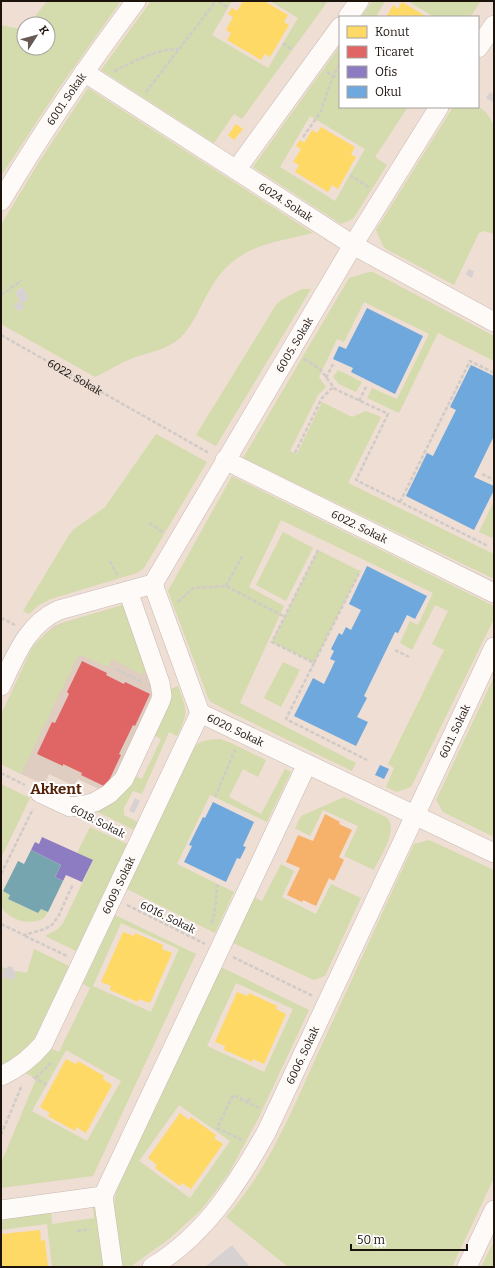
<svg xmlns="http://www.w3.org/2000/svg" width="495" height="1268" font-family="Bitter,serif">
	<rect width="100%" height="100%" fill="#efded3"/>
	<path fill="#decdc0" d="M123,605L154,694L109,794L78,779L74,786L49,774L44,785L1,764V715L27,659L39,640L54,626L62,623Z"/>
	<path fill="#d4dbac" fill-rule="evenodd" d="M47,1H121L57,91L1,176V25L20,29L24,27V48H48V24H29Z
		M151,1H232L212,35L268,68L298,18L270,1H328L242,119L234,114L214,143L101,70Z
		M372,1H385L376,17H361Z
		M408,1H481L470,17H434Z
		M340,46V107H408L375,157L387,165L353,219L341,224L253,167ZM310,116L365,149L335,201L280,167Z
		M88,88L313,233C267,244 234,246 209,291C201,305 192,327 180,338C167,350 149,352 133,358C120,363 107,371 95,377L1,324V225L39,162ZM22,287L29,299L21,303L24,308L18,311L14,304L20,301L15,292Z
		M478,106C487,112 490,117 494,126V234L484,231L479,233L454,285L386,249L383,246L376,230L453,107Z
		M369,272H373L494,336V361L438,333L399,413L367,398L372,388L397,399L429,334L364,302L344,342L337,339L319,377L326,387L318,395L290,451L297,454L322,402L352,417L366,411L381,417L348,483L494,554V579L243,458L348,280L349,278Z
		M302,289H311L216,446L196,435L276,305L281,300Z
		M338,370L362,382L356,392L339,384L333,377Z
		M156,434L207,462L144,568L137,573L51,599L39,605L29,614L23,611L69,535L73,530L105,507Z
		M232,476L494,606V619L411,787L397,792L386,787L394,768L388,764L444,650L432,644L448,611L435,605L412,650L400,643L410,621L418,625L433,593L281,520L249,587L284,606L240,703L356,763L352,771L232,713L211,702L208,698L168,591Z
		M494,501V534L492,538L479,532Z
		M283,532L313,548L286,601L256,585Z
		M318,550L360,571L314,663L272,642Z
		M123,605L146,672L140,674L112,659L108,667L79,654L21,774L1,764V715L32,648L39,640L46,633L62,623Z
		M283,662L300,670L281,707L264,698Z
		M494,677V837L443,812L436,800Z
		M178,686C187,711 189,711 177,736L169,732L142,794L133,791L124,808V815L138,822L134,830L92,809L133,775L142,779L161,739L152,734L170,689Z
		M220,739L231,743L266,760L258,777L243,769L229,797L261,814L285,769L291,772L267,822L210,795L177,864L234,892L215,933L127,889L194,748C200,739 210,740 220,739Z
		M1,784L30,798L1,858Z
		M344,797L386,817C400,828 380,857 374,870L344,856L358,826L323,810L310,836L295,828L301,816Z
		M90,827L127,844L76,951L45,936L58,929L63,923L93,861L77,853Z
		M429,840L494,870V1178L452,1267H288L226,1217C269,1169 293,1108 319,1051C351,982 382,913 414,844Z
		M281,864L294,871L282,897L316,914L331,884L361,898L325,976L314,980L233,943L254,897L262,901Z
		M3,891L10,895L8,899L38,913L41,909L48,912L44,918C29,926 11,921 1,907V896Z
		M115,915L196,954L93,1176L1,1188V1163L36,1079L26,1073L40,1062L52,1049L59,1052L90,988L83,984ZM121,923L179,949L151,1012L93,986ZM66,1050L121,1081L87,1141L32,1111Z
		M34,949L69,966L34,1039C25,1051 15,1059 1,1065V967L4,968L2,977L14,980L16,971L27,973Z
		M221,967L309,1010L259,1117L229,1173L212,1196L200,1211L169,1239L130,1267H122L114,1206L115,1197L117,1189ZM236,983L293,1009L264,1072L207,1046ZM179,1105L230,1141L190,1198L139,1161Z
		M95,1207L105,1267H52L47,1224L1,1230V1219L51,1212L52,1224L94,1218L93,1208Z
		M494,1241V1267H481Z"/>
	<path fill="#ffd966" d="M243,1H264L288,15L284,22L289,25L270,57L265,54L261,60L227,40L231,33L226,30L233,17L228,14L232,8L237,11Z
		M402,2L427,17H386L393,5L398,9Z
		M236,124L243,129L234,140L228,135Z
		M321,127L355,147L351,154L356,157L338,189L332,185L328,192L295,172L299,165L293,162L301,149L296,146L300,140L304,143L312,130L317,133Z
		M123,932L134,936L135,933L163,945L162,949L172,953L150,1003L139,999L138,1002L110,990L111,986L101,982Z
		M237,992L248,996L249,993L277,1006L276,1009L286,1014L264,1064L253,1059L252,1062L224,1050L225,1046L215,1042Z
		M66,1059L76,1064L78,1061L104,1076L103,1079L112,1085L86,1133L76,1127L75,1131L48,1116L50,1113L40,1107Z
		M180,1113L189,1120L191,1117L216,1135L214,1138L223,1144L191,1189L182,1183L180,1186L155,1168L157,1165L148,1158Z
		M40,1230L41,1241L45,1240L48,1267H1V1234Z"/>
	<path fill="#e06666" d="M82,661L107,673L106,675L124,684L125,682L150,694L135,726L133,725L119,754L121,755L106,787L81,775L82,773L63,764V766L37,754L52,722L55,723L69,694L67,692Z"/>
	<path fill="#8e7cc3" d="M42,837L93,860L82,882L66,875L63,881L55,877L61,865L31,850L35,842L39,844Z"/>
	<path fill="#6fa8dc" d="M367,308L423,336L395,394L351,372L353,368L333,359L339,346L346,349Z
		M471,365L494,376V436L474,477L494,486V490L474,530L406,496L427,453L433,456L456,410L450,407Z
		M367,566L427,596L415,619L407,615L398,633L395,632L364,696L367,698L357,717L368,722L356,746L294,716L313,678L324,684L335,661L330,659L334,651L331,649L339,633L342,635L346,627L351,630L361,610L349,604Z
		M380,765L389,769L384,779L375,775Z
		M213,802L254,822L243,846L246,847L240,859L237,858L226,882L184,862L192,846L189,845L203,817L205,818Z"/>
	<path fill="#f6b26b" d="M325,814L340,822L339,824L352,830L339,857L344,860L334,881L329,878L316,906L303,900L302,902L287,895L300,868L286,862L298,835L313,841Z"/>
	<path fill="#76a5af" d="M31,850L61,865L55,877L63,881L48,912L41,909L38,913L8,899L10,895L3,891L18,861L24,864Z"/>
	<path fill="#d8d1d1" d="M490,92L494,95V99L492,102L486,98Z
		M468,269L474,271L472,278L466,275Z
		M23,287L29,299L21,303L24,308L18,311L14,304L20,301L15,292Z
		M135,798L140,801L134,813L129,811Z
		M8,966L13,967V970L16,971L14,980L2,977L4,968H7Z
		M232,1245L250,1267H205Z"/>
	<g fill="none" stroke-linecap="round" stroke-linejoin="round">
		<defs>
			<g id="minor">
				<path d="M348,17L359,1"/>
				<path d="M478,48L494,25"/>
				<path id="s2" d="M84,72L353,245L494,322"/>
				<path d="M236,170L340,27"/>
				<path id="s3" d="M1,201C42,132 88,65 136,1"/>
				<path id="s4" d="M225,460L494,593"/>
				<path id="s5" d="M153,584L353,245L439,107"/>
				<path id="s6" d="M1,686C15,657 27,624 59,610L153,584L200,713L494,853"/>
				<path d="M40,793L70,807L85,805L95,802L109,794L124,779L160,702L162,696L160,683L128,591"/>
				<path id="s7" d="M1,1076C19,1068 31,1058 43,1044L200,713"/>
				<path d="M1,1210L103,1196"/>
				<path d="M113,1267L103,1196L307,764"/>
				<path id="s8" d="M152,1267C205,1235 236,1186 266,1133L494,647"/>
				<path d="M467,1267L494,1210"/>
			</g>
		</defs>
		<use href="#minor" stroke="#c7bab2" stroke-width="20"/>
		<g stroke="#d0cbc8" stroke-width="2.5" stroke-dasharray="4 2" stroke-linecap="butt">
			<path d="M219,1L228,8"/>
			<path d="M321,1L326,4"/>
			<path d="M283,43L292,50"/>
			<path d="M114,71C136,61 154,50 178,49"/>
			<path d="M327,72L333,76L340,78"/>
			<path d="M146,92L216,1"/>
			<path d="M303,137L320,113L333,76L340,64"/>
			<path d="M350,175L370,188"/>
			<path d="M1,295L22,280"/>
			<path id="s1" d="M1,335L209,453"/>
			<path d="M304,359L320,369L335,389L388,414L356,480L488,546"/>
			<path d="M326,378L333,364"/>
			<path d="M359,401L367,385"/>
			<path d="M295,453L322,398L333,387"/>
			<path d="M482,474L494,480"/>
			<path d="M400,502L470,361L494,373"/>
			<path d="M149,523L164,533"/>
			<path d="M318,550L272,642L314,663L360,571"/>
			<path d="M110,561L118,577"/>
			<path d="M226,586L243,555"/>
			<path d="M178,602L193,588L226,586L285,617"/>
			<path d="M1,618L15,625"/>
			<path d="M395,650L409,657"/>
			<path d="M314,663L286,719L367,760"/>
			<path d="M116,669L142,682"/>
			<path d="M1,773L25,785"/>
			<path d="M215,797L236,748"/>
			<path d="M95,820L125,835"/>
			<path d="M1,874L33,809"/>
			<path d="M127,905L205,944"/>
			<path d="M212,923L216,903L217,884"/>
			<path d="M1,924L24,935L45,929L52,925L59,915L73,884"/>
			<path d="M25,936L67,956"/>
			<path d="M233,957L313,996"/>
			<path d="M33,1077L47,1085"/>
			<path d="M36,1078L51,1063"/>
			<path d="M248,1102L250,1097"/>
			<path d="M1,1135L22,1085"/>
			<path d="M242,1140L217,1128L233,1095L259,1108"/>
			<path d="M77,1231L90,1229"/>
		</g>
		<use href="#minor" stroke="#fdfaf8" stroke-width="19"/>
	</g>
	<g text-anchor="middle" stroke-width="4" stroke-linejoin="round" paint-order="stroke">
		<g font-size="11" fill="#1d130d" stroke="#fff">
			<text dy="4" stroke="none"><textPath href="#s3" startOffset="121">6001. Sokak</textPath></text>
			<text dy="4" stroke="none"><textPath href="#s2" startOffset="240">6024. Sokak</textPath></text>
			<text dy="4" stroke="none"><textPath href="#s5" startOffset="278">6005. Sokak</textPath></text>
			<text dy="4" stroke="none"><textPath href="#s1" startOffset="85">6022. Sokak</textPath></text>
			<text dy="4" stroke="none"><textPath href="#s4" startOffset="150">6022. Sokak</textPath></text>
			<text dy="4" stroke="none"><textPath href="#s6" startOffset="372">6020. Sokak</textPath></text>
			<text dy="4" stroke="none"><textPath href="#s8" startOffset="622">6011. Sokak</textPath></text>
			<text transform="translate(98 821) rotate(27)" y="4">6018. Sokak</text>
			<text dy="4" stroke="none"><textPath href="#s7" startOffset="229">6009. Sokak</textPath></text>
			<text transform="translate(168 917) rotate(26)" y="4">6016. Sokak</text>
			<text dy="4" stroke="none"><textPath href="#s8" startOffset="264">6006. Sokak</textPath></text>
		</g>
		<g font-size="15" font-weight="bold" fill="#532309" stroke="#fff">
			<text x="56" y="794">Akkent</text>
		</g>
	</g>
	<rect width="495" height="1268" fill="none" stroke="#1d130d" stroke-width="4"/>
	<rect x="339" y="16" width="140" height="92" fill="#ffffff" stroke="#a5a19e"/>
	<rect x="347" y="26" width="20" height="12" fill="#ffd966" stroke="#a5a19e"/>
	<text x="375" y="36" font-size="12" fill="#1d130d">Konut</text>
	<rect x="347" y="46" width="20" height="12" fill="#e06666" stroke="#a5a19e"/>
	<text x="375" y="56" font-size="12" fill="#1d130d">Ticaret</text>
	<rect x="347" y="66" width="20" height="12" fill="#8e7cc3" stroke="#a5a19e"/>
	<text x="375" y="76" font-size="12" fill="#1d130d">Ofis</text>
	<rect x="347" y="86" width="20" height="12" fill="#6fa8dc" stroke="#a5a19e"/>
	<text x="375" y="96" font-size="12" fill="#1d130d">Okul</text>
	<g transform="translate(36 36) rotate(54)"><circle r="19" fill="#ffffff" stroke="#a5a19e"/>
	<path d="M0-3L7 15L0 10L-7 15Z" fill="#665a52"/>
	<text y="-6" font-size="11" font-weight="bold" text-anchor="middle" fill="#1d130d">K</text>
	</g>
	<path d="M351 1244v6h116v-6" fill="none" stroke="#1d130d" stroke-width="2"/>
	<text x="357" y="1244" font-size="12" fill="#1d130d" stroke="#ffffff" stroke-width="3" paint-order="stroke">50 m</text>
</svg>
